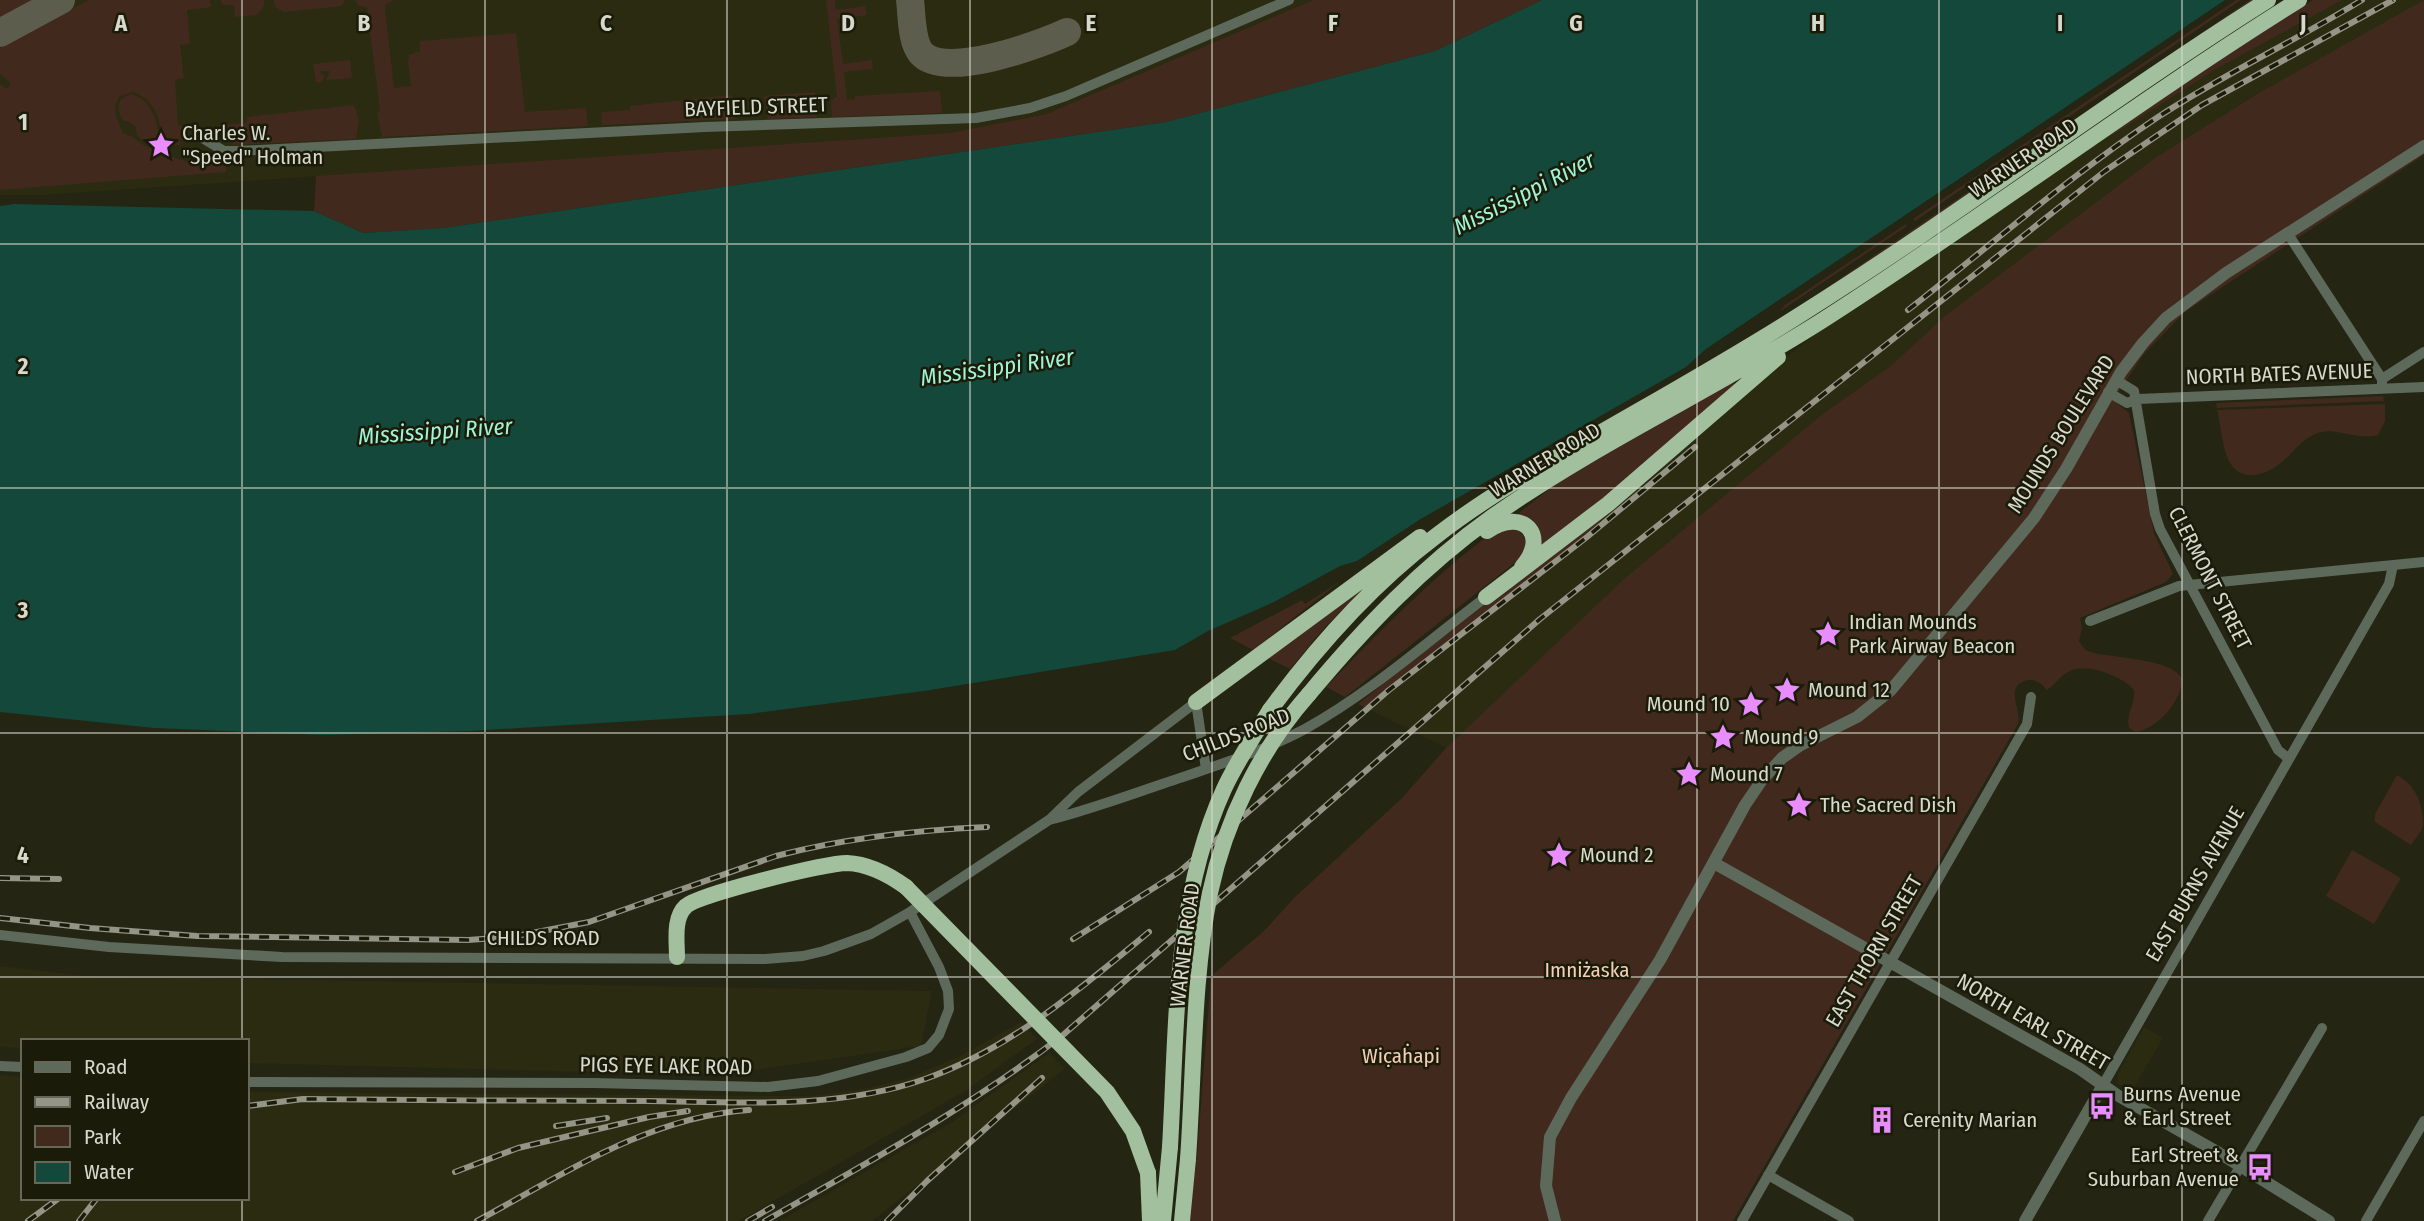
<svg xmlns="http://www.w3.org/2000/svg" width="2424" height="1221" font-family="'Fira Sans Condensed',sans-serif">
	<rect width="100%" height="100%" fill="#242512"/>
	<path fill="#2a2b11" d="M0,0H1313L1046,114L949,133L43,195H0Z
		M2337,0H2424L1453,751L1358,704L1606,511L1759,377L1816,334L2111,132L2190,82Z
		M0,966L87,976L932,991L921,1046L742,1072L666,1074L247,1063V1041H23V1049L0,1046Z
		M1021,1022L1037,1039L967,1090L739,1221H0V1075L23,1077V1198H247V1092L813,1096L863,1089L909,1078L960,1056Z
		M2144,1027L2163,1038L2131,1093L2118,1084L2117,1075Z
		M1049,1053L1065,1069L872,1221H779L952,1122Z"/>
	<path fill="#412a1d" d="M0,0H37L0,20Z
		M88,0H210L211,7L187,10L190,44L180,45L184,78L175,80L178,125L187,127L183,140H180L181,145L168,146L162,142C161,120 155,99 133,92L120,96C110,109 118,120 123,133L133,137L143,145L173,157L195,164L226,166V172L0,190V84L7,89L11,83L0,74V48Z
		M221,0H264V6L257,15L235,17L234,5H222Z
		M274,0H345L342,6L284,12L275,7Z
		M356,0H395L386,4L385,8L394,88L411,86L408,63L409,55L420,51V41L516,33L525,112L586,108L588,126L382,137L377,113L380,111L367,8L358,5Z
		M826,0H835L836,10L865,6L867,15L837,19L843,64L872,60L873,69L844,72L847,100L855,99V96L940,91L942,113L832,117L831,101L837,96Z
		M1313,0H1542L1435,51L1166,122L443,228L363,233L314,211L316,176L949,133L1046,114Z
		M2236,0H2241L1915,221L1913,219Z
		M2250,0H2254C2097,101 1946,213 1788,314Z
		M2313,0H2342L2216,69L2114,134L2100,140L2201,70Z
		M2424,0V155L2186,311L2144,354L2113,400L2129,413L2154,533L2173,574L2166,582L2080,618L2082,628L2079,641L2085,650L2094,653C2115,658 2173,659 2182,679C2182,701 2157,729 2136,732L2129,728C2125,714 2136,704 2134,690C2122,676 2086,662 2068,672C2060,676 2055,685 2047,690C2042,684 2037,679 2028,680C2003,685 2022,710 2018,724L1733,1221H1188L1197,1156L1211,976L1264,931L1293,899L1402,798L1446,748L1623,580L1824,413L1891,366L1945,316L2155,158L2259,93Z
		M350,60L352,78L326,80L330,71H321V75H325L322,82H316L313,64Z
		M815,92L817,117L768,119L764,96Z
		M131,94C152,99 160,125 159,145L141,139L137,135L135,126L128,121H124C118,114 117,108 121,99Z
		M730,95V97H734L735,119L602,125L601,112L630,110V106Z
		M354,105L359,120L356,139L233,145L227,141L218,125L247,123V117Z
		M1906,224L1907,226L1779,312L1785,305Z
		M1732,382L1736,386L1633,476L1540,551L1533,522L1520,515V512L1560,481Z
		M2383,396L2384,401L2217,408L2216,403Z
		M2385,404V421L2378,435C2356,441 2333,425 2315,434C2301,440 2293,453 2282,462C2268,474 2243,484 2230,463C2222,449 2221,426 2217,410Z
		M1682,450L1581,538L1365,707L1358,704Z
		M1497,529L1518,530C1528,539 1526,546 1522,557L1345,697L1326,687C1380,631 1434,575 1497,529Z
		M1342,580L1253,650L1230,638L1302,600L1305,604Z
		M1365,587L1325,627L1290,669L1266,657Z
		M2397,775C2415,784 2424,805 2423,826C2421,832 2415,839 2411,845L2375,822V814Z
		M2352,850L2401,878L2374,924L2326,896Z"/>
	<path fill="#13483a" d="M1542,0H2225L1706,349L1686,367L1419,520L1357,561L1340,566L1274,602L1208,631L1175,650L924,691L749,714L471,731L323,735L154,728L0,712V206L15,204L314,211L363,233L443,228L1166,122L1435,51Z"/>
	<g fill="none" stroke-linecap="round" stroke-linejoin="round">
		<path stroke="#5c5d4c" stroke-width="28" d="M910,0C912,15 911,41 921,53C944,80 1039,45 1067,32
			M0,33L61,0"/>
		<path stroke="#5d6a5b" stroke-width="10" d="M204,139L224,151H238L705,127L976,118L1030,108L1066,96L1289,0
			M2288,234L2382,379
			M2116,380L2134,391L2155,514L2160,529L2278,750L2289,759
			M2382,385V379L2424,352
			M2108,392L2127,403L2138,399L2424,387
			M2090,621L2179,586L2424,562
			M1049,820C1096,808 1140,791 1186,776C1226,762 1268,749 1305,729C1370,693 1427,642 1486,597
			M0,935L109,947L282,957L765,959L803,956L824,951L871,934L910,912L1049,820L1078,792L1196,702L1206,769
			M0,1066L23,1067
			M247,1082L594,1083L768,1087L818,1081L906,1057L928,1048L939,1035L949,1009L948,991L939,967L910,912
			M2103,1085L2389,584L2393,565
			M1768,1175L1849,1221
			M1742,1221L2027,724L2031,697
			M2208,1221L2322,1028
			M2366,1221L2424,1121"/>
		<path stroke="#5d6a5b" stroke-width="12" d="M1714,863L2080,1069L2117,1095L2219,1153L2329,1221
			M1555,1221L1546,1186L1550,1137L1571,1098L1660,960L1745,805L1762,780L1782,758L1799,746L1857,717L1891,690L2034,518L2066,469L2121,372L2143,343L2166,318L2226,273L2424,146
			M2025,1221L2103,1085"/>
		<path stroke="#a2bf9e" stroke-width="16" d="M1487,531C1525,506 1549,537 1522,567
			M1486,597L1608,504L1778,357
			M1309,694C1364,628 1422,567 1492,517C1597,443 1715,389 1823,320C1984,217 2137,101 2299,0
			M1196,702L1420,537
			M1270,710C1318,645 1371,585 1436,536C1485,498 1539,467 1593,437C1664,396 1736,356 1806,311C1963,212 2111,99 2268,0
			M677,957C677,941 673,918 686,906C700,894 826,863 847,863C869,864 888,874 906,887
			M1148,1173L1150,1221
			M1163,1221L1170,1147
			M1182,1221L1188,1159"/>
		<defs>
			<path id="rail" d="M1908,310C1991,245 2071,175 2158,117C2224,74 2295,41 2362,0
				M0,878L59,879
				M0,918L90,928L197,936L468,940L511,937L589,922L776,856C841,839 919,830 987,827
				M1073,939L1179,872L1389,690L1587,537L1695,447
				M247,1106L303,1099C418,1100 532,1101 647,1101C739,1102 836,1110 925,1079C1010,1049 1080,989 1149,932
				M556,1126L607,1118
				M455,1172L518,1148L649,1117L688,1111
				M28,1221L59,1198
				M79,1221L97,1198
				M477,1221C564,1174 648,1117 749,1110
				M748,1221L772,1207
				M765,1221C867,1163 970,1107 1063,1035L1540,619L2105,171L2202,105L2393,0
				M887,1221L927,1181L1042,1078"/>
		</defs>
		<use href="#rail" stroke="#949586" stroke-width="6"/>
		<use href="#rail" stroke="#1a1b08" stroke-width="3.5" stroke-dasharray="10" stroke-linecap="butt"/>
		<path stroke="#a2bf9e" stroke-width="16" d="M906,887L1107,1092L1133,1131L1148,1173
			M1170,1147C1177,1026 1173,901 1224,789C1237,761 1254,736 1270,710
			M1188,1159C1194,1074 1193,977 1210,893C1225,822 1260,749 1309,694"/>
	</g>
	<path fill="none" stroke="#d8d9cd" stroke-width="2" stroke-opacity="0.55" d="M242,0V1041M485,0V1221M727,0V1221M970,0V1221M1212,0V1221M1454,0V1221M1697,0V1221M1939,0V1221M2182,0V1221M0,244H2424M0,488H2424M0,733H2424M0,977H2424M242,1198V1221"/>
	<defs>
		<symbol id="sight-bare" viewBox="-9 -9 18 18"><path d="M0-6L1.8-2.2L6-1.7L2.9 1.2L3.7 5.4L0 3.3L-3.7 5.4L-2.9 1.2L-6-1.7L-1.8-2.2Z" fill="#e98dfe" stroke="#1a1b08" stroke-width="2.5" paint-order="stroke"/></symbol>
		<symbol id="bus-bare" viewBox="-9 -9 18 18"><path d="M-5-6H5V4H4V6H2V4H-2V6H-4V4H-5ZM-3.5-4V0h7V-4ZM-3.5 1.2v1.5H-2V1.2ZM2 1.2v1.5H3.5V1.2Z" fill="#e98dfe" stroke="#1a1b08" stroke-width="2.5" paint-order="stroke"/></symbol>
		<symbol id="building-bare" viewBox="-9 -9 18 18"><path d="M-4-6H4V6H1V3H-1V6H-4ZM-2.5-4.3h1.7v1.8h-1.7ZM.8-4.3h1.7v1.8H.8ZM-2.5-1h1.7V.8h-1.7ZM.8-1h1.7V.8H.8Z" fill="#e98dfe" stroke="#1a1b08" stroke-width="2.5" paint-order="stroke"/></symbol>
	</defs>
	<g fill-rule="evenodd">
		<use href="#sight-bare" x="142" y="126" width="38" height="38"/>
		<use href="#sight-bare" x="1809" y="615" width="38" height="38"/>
		<use href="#sight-bare" x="1768" y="671" width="38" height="38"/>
		<use href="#sight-bare" x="1732" y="685" width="38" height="38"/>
		<use href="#sight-bare" x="1704" y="718" width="38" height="38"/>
		<use href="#sight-bare" x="1670" y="755" width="38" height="38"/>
		<use href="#sight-bare" x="1780" y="786" width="38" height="38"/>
		<use href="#sight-bare" x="1540" y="836" width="38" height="38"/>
		<use href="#bus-bare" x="2083" y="1087" width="38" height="38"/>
		<use href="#building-bare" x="1863" y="1101" width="38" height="38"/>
		<use href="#bus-bare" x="2241" y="1148" width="38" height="38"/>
	</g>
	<g text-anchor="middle" stroke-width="5" stroke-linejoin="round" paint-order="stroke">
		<g font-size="21" fill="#d8d9cd" stroke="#1a1b08">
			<text transform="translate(756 107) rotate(-2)" y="7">BAYFIELD STREET</text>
			<text transform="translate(2023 158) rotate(-34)" y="7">WARNER ROAD</text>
			<text transform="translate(2279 374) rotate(-2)" y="7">NORTH BATES AVENUE</text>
			<text transform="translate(2061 434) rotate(-58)" y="7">MOUNDS BOULEVARD</text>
			<text transform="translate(1545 460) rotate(-31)" y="7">WARNER ROAD</text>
			<text transform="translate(2210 578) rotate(63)" y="7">CLERMONT STREET</text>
			<text transform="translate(1236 735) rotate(-21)" y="7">CHILDS ROAD</text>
			<text transform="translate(2195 884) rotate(-60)" y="7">EAST BURNS AVENUE</text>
			<text x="543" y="945">CHILDS ROAD</text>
			<text transform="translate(1185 945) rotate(-83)" y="7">WARNER ROAD</text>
			<text transform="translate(1874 951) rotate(-60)" y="7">EAST THORN STREET</text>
			<text transform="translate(2033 1022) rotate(30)" y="7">NORTH EARL STREET</text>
			<text transform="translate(666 1066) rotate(1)" y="7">PIGS EYE LAKE ROAD</text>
		</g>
		<g font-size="21" fill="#d8d9cd" stroke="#1a1b08" text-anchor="start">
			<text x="182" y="140">Charles W.<tspan x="182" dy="24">"Speed" Holman</tspan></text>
			<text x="1849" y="629">Indian Mounds<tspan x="1849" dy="24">Park Airway Beacon</tspan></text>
			<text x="1808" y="697">Mound 12</text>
			<text x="1730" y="711" text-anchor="end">Mound 10</text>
			<text x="1744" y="744">Mound 9</text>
			<text x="1710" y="781">Mound 7</text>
			<text x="1820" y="812">The Sacred Dish</text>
			<text x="1580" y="862">Mound 2</text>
			<text x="2123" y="1101">Burns Avenue<tspan x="2123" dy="24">&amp; Earl Street</tspan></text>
			<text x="1903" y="1127">Cerenity Marian</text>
			<text x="2239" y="1162" text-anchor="end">Earl Street &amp;<tspan x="2239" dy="24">Suburban Avenue</tspan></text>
		</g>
		<g font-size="21" fill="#f6ceb7" stroke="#1a1b08">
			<text x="1587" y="977">Imniżaska</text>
			<text x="1401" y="1063">Wic̣aḣapi</text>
		</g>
		<g font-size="23" font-style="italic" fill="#9ff4d8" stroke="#1a1b08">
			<text transform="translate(1524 193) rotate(-27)" y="8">Mississippi River</text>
			<text transform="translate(997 367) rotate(-8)" y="8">Mississippi River</text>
			<text transform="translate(435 431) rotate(-4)" y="8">Mississippi River</text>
		</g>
	</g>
	<g font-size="23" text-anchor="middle" font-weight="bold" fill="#d8d9cd" stroke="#1a1b08" stroke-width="5" stroke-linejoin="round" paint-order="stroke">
		<text x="121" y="31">A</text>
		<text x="364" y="31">B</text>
		<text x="606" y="31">C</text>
		<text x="848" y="31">D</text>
		<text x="1091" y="31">E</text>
		<text x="1333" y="31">F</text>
		<text x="1576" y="31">G</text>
		<text x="1818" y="31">H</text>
		<text x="2060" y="31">I</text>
		<text x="2303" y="31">J</text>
		<text x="23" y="130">1</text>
		<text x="23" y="374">2</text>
		<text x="23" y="618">3</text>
		<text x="23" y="863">4</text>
	</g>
	<rect x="21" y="1039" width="228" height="161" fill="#1a1b08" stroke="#666757" stroke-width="2"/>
	<rect x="35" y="1062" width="35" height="10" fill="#5d6a5b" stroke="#666757" stroke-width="2"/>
	<text x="84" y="1074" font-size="21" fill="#d8d9cd">Road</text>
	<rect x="35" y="1097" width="35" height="10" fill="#949586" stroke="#666757" stroke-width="2"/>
	<text x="84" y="1109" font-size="21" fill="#d8d9cd">Railway</text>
	<rect x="35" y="1126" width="35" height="21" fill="#412a1d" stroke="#666757" stroke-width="2"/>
	<text x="84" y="1144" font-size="21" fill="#d8d9cd">Park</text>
	<rect x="35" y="1162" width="35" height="21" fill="#13483a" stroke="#666757" stroke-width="2"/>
	<text x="84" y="1179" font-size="21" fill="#d8d9cd">Water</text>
</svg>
